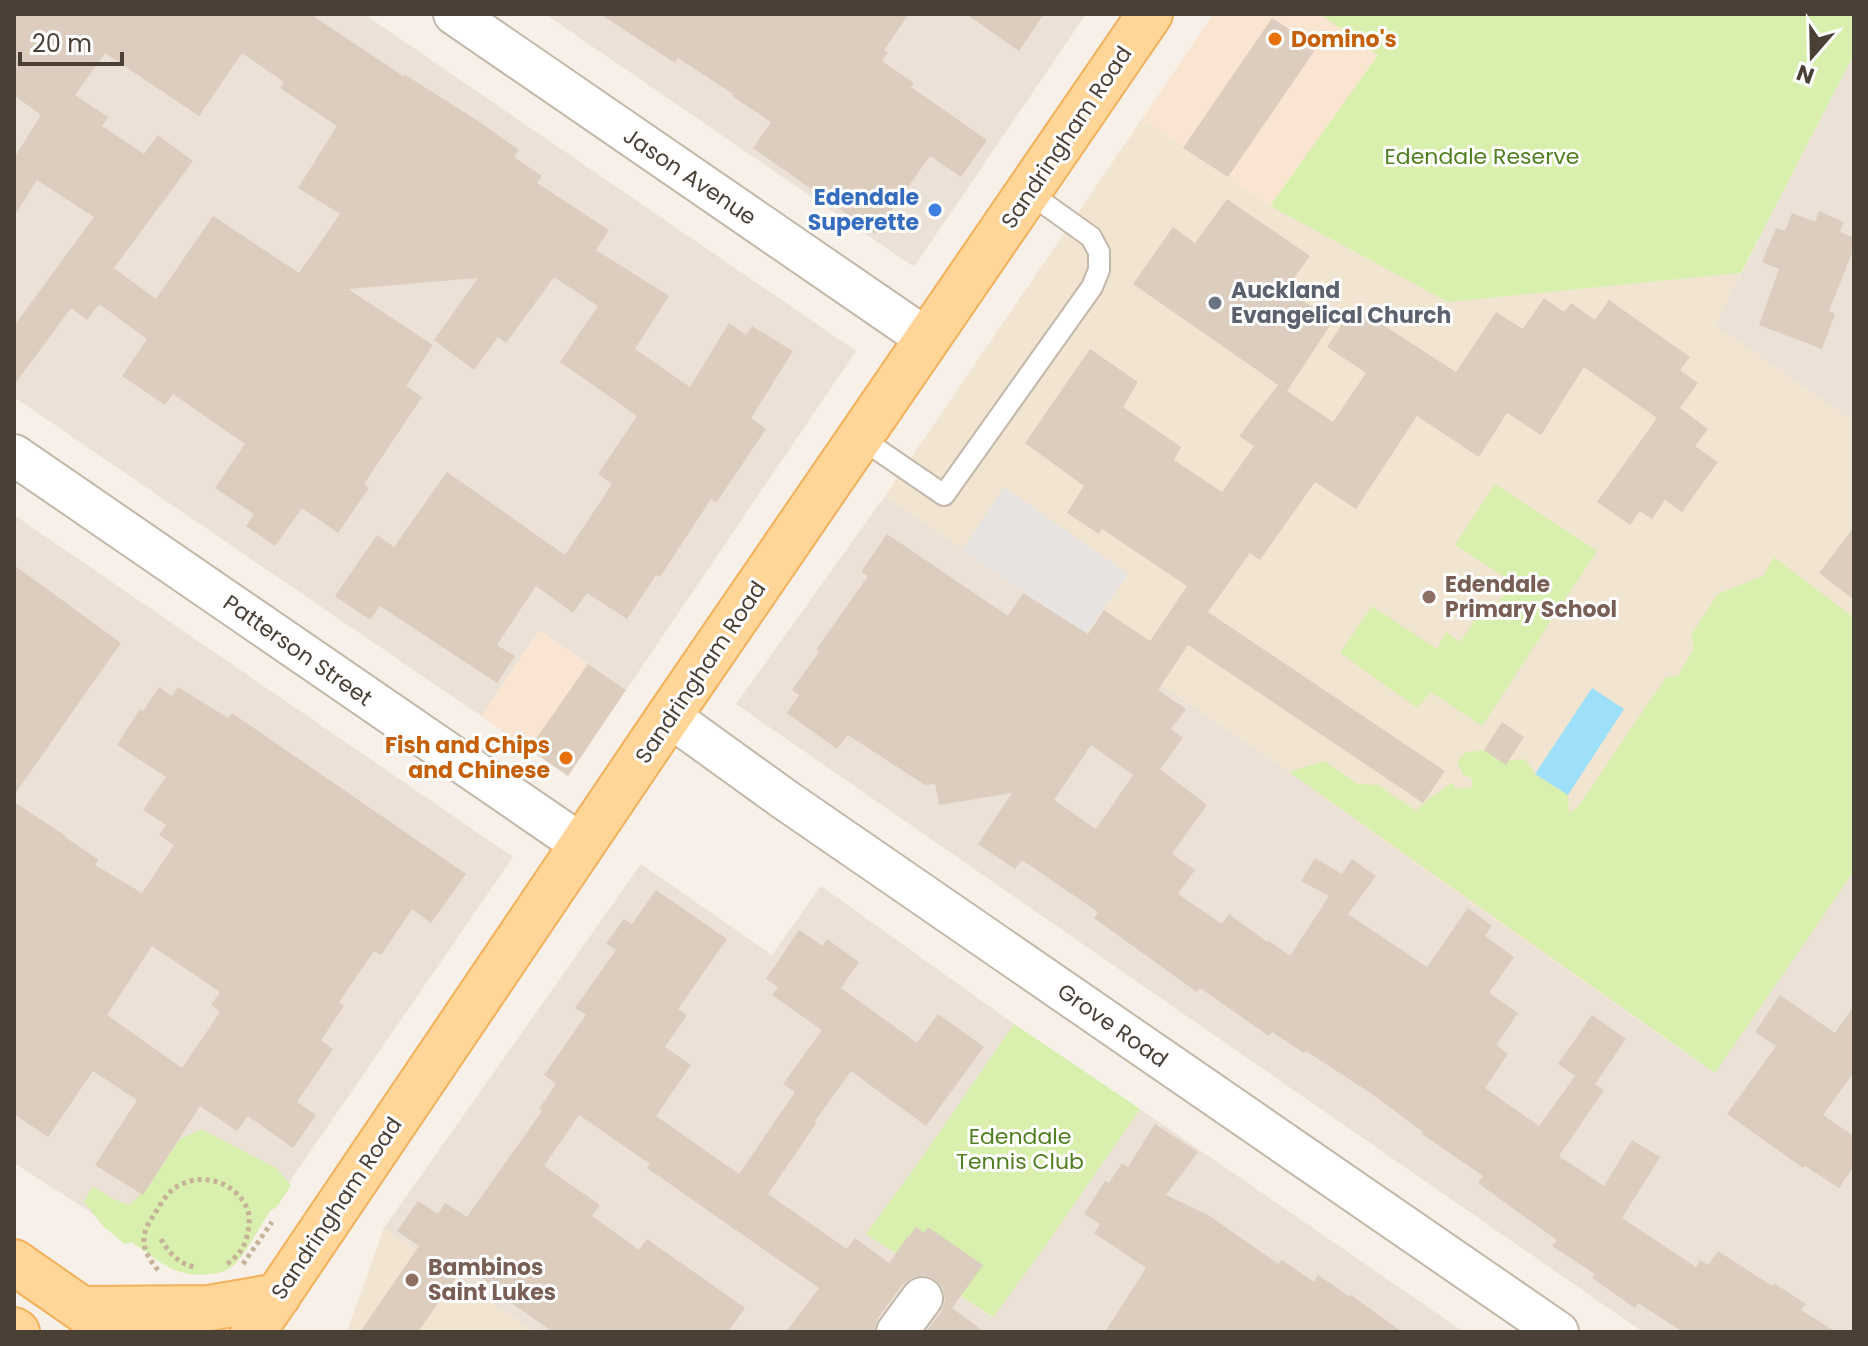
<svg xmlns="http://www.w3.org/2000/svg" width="1868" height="1346" font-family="Poppins,sans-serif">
	<rect width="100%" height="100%" fill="#f6f0e8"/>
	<path fill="#ebe1d6" d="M14,14H364L856,351L626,690L539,630L481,716L14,397Z
		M545,14H1086L914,267Z
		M1854,54V422L1715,325Z
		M885,496L1289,772L1426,872L1714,1073L1854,871V1332H1643L736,704Z
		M14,515L513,857L279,1197L121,1232L14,1163Z
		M641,864L772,955L821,886L1014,1024L916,1166L867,1234L992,1317L1041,1252L1140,1109L1464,1332H535L384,1228Z"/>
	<path fill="#fae4d2" d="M1213,14H1320L1379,55L1270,206L1142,119Z
		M539,630L626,690L568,776L481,716Z"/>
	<path fill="#f1e4d1" d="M1142,119L1270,206L1448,302L1741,273L1716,325L1854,422V871L1715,1073L1426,872L1289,772L885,496Z
		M384,1228L535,1332H347Z"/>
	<path fill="#d9efad" d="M1320,14H1854V54L1741,273L1448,302L1270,206L1378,55Z
		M1495,484L1597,551L1482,726L1431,692L1417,708L1340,653L1372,606L1437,649L1446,632L1460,642L1478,615L1485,618L1514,583L1455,545Z
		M1774,557L1854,618V871L1715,1073L1289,772L1324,761L1358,784L1378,785L1416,811C1427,798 1438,794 1452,783L1456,789L1472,787V778L1463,775L1457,762L1466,752L1484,750L1508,761L1525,759L1535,774L1568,795L1569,813L1578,807L1666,677L1678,676L1694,648L1691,635L1718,594L1763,576Z
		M1014,1024L1140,1109L1041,1252L993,1317L866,1234L916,1166Z
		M201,1129L276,1168L291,1185L277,1207L271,1210C260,1226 250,1246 237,1262C229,1271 221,1273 210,1274C176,1279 159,1261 132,1242L125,1244L103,1226L84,1202L93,1186L113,1199L129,1205L148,1187L179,1140Z"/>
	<path fill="#e7e3e0" d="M1004,487L1128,574L1086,634L962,550Z"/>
	<path fill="#9ee0f9" d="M1592,688L1624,709L1568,795L1535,774Z"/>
	<path fill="#dccdbf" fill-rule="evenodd" d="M14,14H310L403,76L404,74L478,121L519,150L514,157L542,176L537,183L609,230L596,250L669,296L635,349L690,387L729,323L746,335L752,326L793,351L751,418L766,429L716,503L711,499L660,577L656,575L627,619L587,593L573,613L536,586L497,645L515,656L497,683L380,606L370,620L335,596L377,535L394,547L447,472L565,555L612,484L598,474L637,416L560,362L598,306L554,277L506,343L498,337L474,370L434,340L478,278L348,289L433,345L406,386L422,397L364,484L369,488L338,533L302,508L275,546L246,526L254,514L215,488L245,444L173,394L165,405L122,376L147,339L99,304L87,320L71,308L14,385V326L94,217L37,180L14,216V158L41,115L14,95ZM105,53L199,116L242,53L284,82L280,88L337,126L298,188L340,214L299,273L213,216L156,299L114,268L193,161L158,135L144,154L102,126L108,117L75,95Z
		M600,14H909L884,50L888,53L882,61L914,83L911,87L987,140L961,177L930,156L875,234L753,148L771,122L732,96L733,94L678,58L675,63Z
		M966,14H1044L1019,51Z
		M1272,18L1317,47L1228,177L1183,148Z
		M1227,199L1310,256L1286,289L1333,321L1287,391L1133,284L1173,227L1195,243Z
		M1819,211L1844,222L1840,232L1854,238V248L1829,311L1835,314L1822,349L1759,325L1779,269L1762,262L1776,228L1785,231L1792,213L1815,222Z
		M1544,298L1564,312L1571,303L1595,320L1609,300L1690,357L1680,370L1698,383L1680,408L1708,429L1695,446L1718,462L1682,512L1665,500L1652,519L1640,511L1630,525L1597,502L1657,418L1584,367L1541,435L1507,413L1479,457L1417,416L1356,509L1315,482L1260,560L1250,553L1208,612L1445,771L1423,803L1188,645L1158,690L1186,709L1171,729L1183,738L1160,769L1207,805L1172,854L1195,870L1178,894L1222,924L1229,914L1267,942L1268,940L1290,956L1329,896L1301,881L1315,858L1342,874L1352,859L1376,876L1348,914L1427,967L1468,908L1492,926L1485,936L1514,957L1489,993L1518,1013L1496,1045L1508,1054L1485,1088L1539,1126L1575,1076L1558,1064L1592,1015L1626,1039L1595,1084L1604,1090L1559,1156L1604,1186L1632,1140L1660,1157L1622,1218L1696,1267L1700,1260L1708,1265L1718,1251L1772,1286L1774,1283L1806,1304L1801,1310L1836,1332H1683L1638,1303L1635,1308L1592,1278L1595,1274L1552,1246L1557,1240L1478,1183L1483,1176L1422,1134L1423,1132L1372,1094L1306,1051L1304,1053L1272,1032L1269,1036L1200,988L1197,992L1094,918L1098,912L1022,860L1015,869L978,844L1012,793L939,805L935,784L925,785L848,735L837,749L787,713L799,695L792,690L819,652L816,650L868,576L861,572L887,534L1008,616L1023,593L1088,634L1104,610L1150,641L1187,586L1102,529L1099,534L1067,513L1084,486L1025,443L1090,349L1138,382L1123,407L1181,447L1174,460L1222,492L1254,446L1239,436L1278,385L1333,422L1366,373L1327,347L1354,306L1456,372L1496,312L1523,329ZM1091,745L1133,775L1096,829L1054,800Z
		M1854,527V600L1819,573Z
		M14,565L121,643L14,795Z
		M588,664L626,690L568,776L529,749Z
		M159,687L172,696L178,687L228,718L232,713L466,874L431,923L412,909L381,955L374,951L339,1002L344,1006L321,1040L333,1049L297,1102L316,1115L293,1148L248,1116L237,1131L200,1106L143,1195L95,1165L137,1100L93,1071L48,1137L14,1114V802L66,836L65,837L99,860L95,865L142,893L174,845L159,835L166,825L143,810L166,777L117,745L140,709L143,711ZM152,946L220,992L211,1005L220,1012L182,1068L107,1015Z
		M1502,722L1524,737L1506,765L1484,750Z
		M656,890L727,939L678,1009L687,1015L665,1047L691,1065L656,1116L739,1174L795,1092L783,1084L822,1030L772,995L778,987L766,979L799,930L823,946L827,939L859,962L841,988L917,1043L938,1014L984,1047L926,1126L851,1071L815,1121L817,1122L768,1194L847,1249L855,1238L889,1263L908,1236L909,1237L916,1227L924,1233L928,1227L983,1265L952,1308L985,1332H926L941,1312L945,1300L943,1288L936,1280L924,1275L912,1277L903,1284L878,1318L874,1332H786L819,1288L647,1168L650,1164L579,1115L544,1166L600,1205L592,1216L639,1250L647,1239L745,1308L728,1332H553L507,1300L510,1297L464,1266L418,1332H360L419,1246L397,1231L418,1201L438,1214L445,1203L467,1217L542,1111L539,1109L556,1084L544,1075L586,1015L575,1008L616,950L606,944L624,919L632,924Z
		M1780,995L1835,1033L1854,1006V1072L1823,1115L1854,1136V1166L1839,1188L1805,1166L1803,1168L1727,1114L1776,1046L1755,1032Z
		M1155,1124L1198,1152L1166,1195L1210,1216L1278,1264L1282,1260L1314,1282L1318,1275L1350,1297L1351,1295L1402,1332H1105L1146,1268L1094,1233L1100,1224L1084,1214L1105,1181L1109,1183L1122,1163L1128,1167Z"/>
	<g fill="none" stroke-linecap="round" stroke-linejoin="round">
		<defs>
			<path id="service" d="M859,437L944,495L1092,287L1099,270V252L1091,237L1028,192"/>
			<path id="minor" d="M454,14L927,339
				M14,455L582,845
				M669,716L784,799L1558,1332
				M897,1332L922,1298"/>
			<path id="primary" d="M14,1262L106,1326
				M83,1309L209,1308L278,1296
				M14,1330L17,1332
				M253,1332L669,716L1150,14"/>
		</defs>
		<use href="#service" stroke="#c3b7aa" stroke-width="24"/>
		<use href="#minor" stroke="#c3b7aa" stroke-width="44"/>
		<use href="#primary" stroke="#f2b15a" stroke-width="48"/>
		<path stroke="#c6b199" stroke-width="5" stroke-dasharray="4 4" stroke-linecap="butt" d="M161,1239C169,1253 178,1263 194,1267
			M243,1264L272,1222
			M158,1270C152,1263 145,1253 144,1243C143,1233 148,1223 154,1215C159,1207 165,1196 172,1190C192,1174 222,1177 238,1195C246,1203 250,1212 249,1222C248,1240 243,1253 227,1264"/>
		<use href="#service" stroke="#fff" stroke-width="20"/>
		<use href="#minor" stroke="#fff" stroke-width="40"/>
		<use href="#primary" stroke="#ffd598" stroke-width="44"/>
	</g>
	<g fill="#e8710a" stroke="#fff" stroke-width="3">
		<circle cx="1275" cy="39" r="8"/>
		<circle cx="566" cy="758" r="8"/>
	</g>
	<circle fill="#3f7fe0" stroke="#fff" stroke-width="3" cx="935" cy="210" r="8"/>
	<circle fill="#6b7280" stroke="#fff" stroke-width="3" cx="1215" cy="303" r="8"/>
	<g fill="#8d6e63" stroke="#fff" stroke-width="3">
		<circle cx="1429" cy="597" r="8"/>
		<circle cx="412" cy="1280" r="8"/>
	</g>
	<g text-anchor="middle" stroke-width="6" stroke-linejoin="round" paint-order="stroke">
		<g font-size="22" font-weight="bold" fill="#c56008" stroke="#fff" text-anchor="start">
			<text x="1291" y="47">Domino's</text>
			<text x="550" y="753" text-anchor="end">Fish and Chips<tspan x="550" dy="25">and Chinese</tspan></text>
		</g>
		<g font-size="22" fill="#4b4036" stroke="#fff">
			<text transform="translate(1066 137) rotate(-56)" y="8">Sandringham Road</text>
			<text transform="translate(690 176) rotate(34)" y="8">Jason Avenue</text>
			<text transform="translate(298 650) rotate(35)" y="8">Patterson Street</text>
			<text transform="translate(700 672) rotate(-56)" y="8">Sandringham Road</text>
			<text transform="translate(1113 1025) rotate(35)" y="8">Grove Road</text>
			<text transform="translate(336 1208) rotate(-56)" y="8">Sandringham Road</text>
		</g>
		<g font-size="22" fill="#507f20" stroke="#fff">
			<text x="1482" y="164">Edendale Reserve</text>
			<text x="1020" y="1144">Edendale<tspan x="1020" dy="25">Tennis Club</tspan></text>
		</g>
		<g font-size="22" font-weight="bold" fill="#366cbe" stroke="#fff" text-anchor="end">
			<text x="919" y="205">Edendale<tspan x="919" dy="25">Superette</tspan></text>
		</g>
		<g font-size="22" font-weight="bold" fill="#5b616d" stroke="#fff" text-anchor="start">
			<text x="1231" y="298">Auckland<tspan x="1231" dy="25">Evangelical Church</tspan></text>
		</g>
		<g font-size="22" font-weight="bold" fill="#785e54" stroke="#fff" text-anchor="start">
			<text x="1445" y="592">Edendale<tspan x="1445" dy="25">Primary School</tspan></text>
			<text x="428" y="1275">Bambinos<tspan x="428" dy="25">Saint Lukes</tspan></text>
		</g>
	</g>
	<rect width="1868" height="1346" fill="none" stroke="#4b4036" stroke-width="32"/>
	<g transform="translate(1812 56) rotate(200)" stroke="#ffffff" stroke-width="6" paint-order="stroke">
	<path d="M0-6L14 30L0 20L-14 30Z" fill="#4b4036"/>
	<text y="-12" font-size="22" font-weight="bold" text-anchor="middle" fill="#4b4036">N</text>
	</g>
	<path d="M20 52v12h102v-12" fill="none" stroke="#4b4036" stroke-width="4"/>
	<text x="32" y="52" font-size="24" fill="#4b4036" stroke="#ffffff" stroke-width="6" paint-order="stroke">20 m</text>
</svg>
